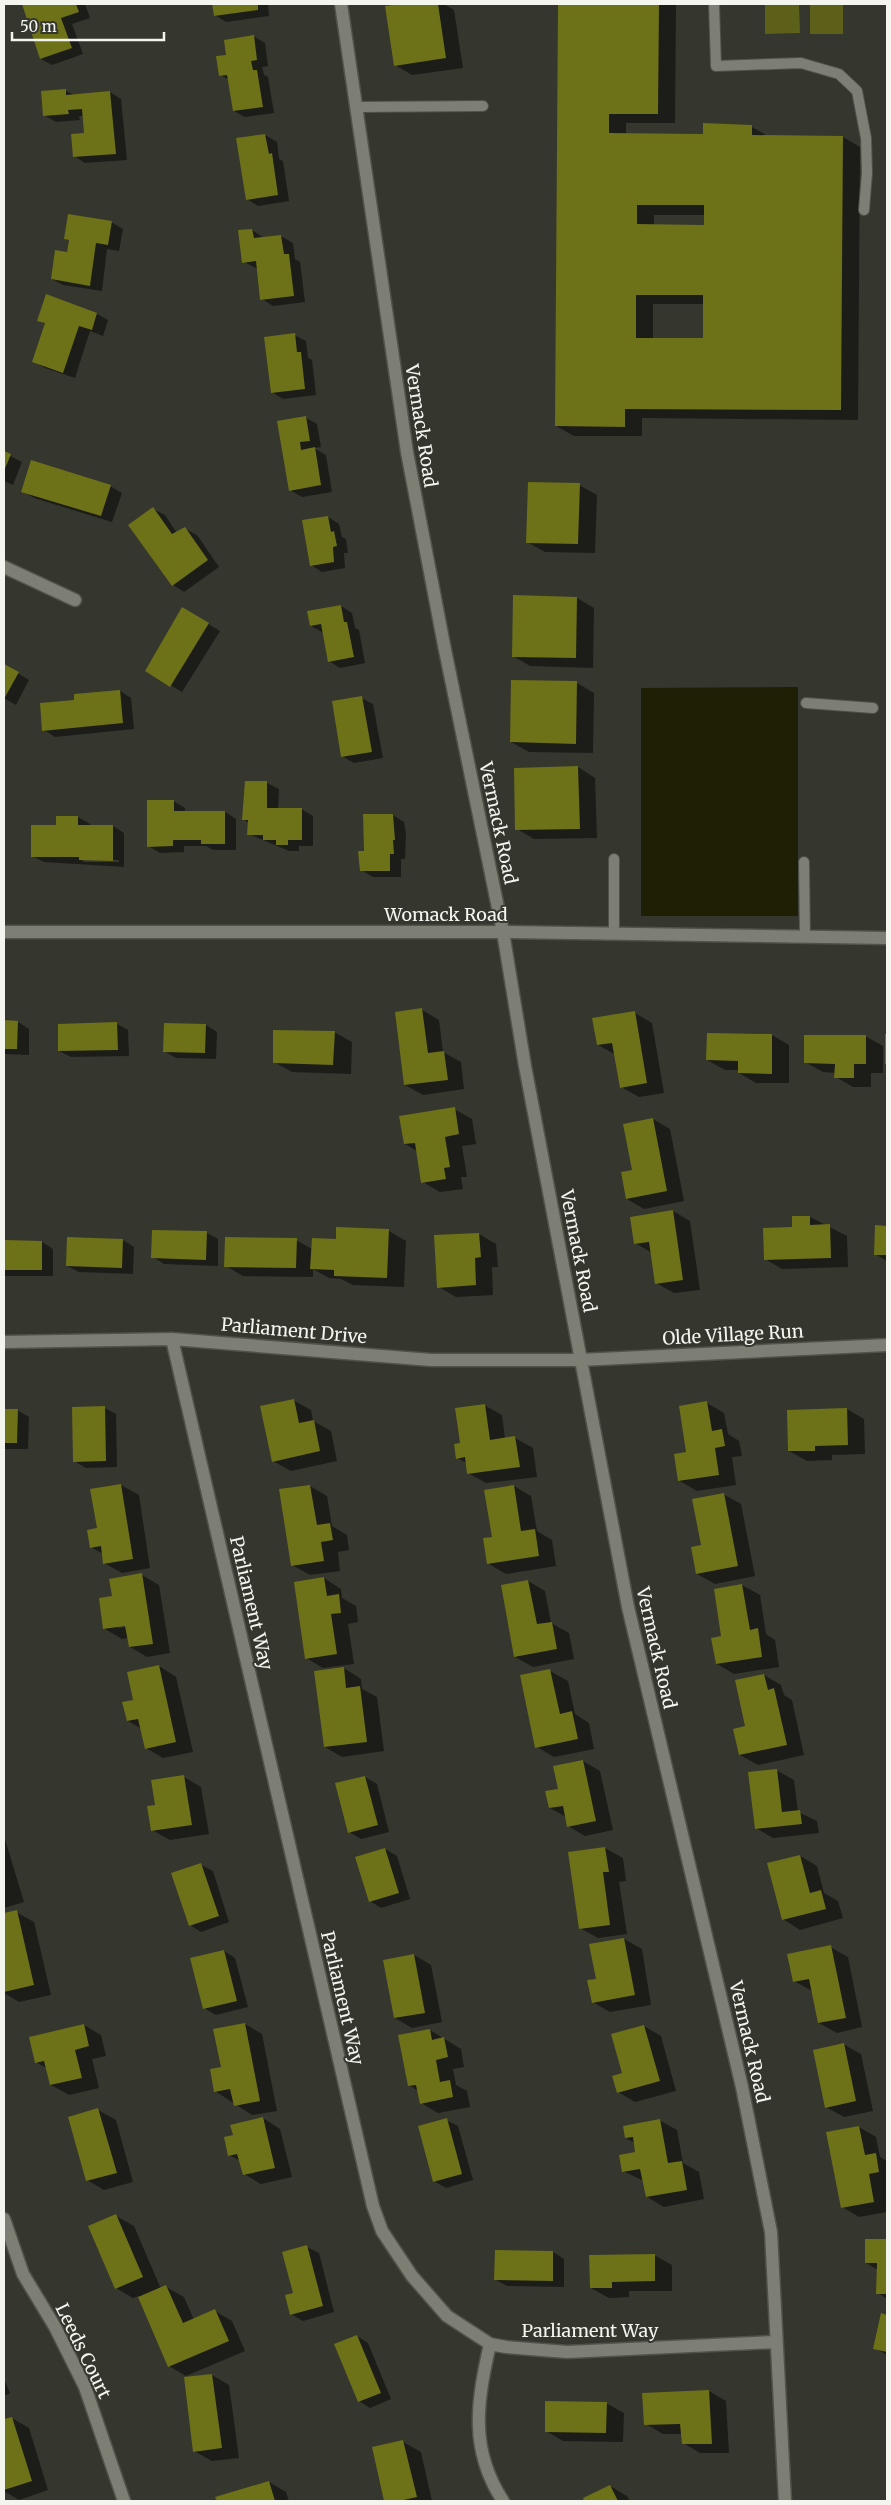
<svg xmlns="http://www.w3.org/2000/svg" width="891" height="2505" font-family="Merriweather,serif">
	<rect width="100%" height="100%" fill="#35362e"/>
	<path fill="#5d6018" d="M765,4H799L800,33L765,34Z
		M810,4H843V34H810Z"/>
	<path fill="#1e1f05" d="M798,687V916H641V688Z"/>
	<path fill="#0007" fill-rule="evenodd" d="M27,4H85L90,18L72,24L83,54L52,65L41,59L24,5Z
		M213,4H268L269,16L226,22L215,15Z
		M409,4H444L454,10L463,68L412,75L395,65L386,7Z
		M559,4H676L675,123H626V135H704L752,127L768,136L843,137L860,147L858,420L642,418V436H574L556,426ZM654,215H706V226H654ZM653,304H705V340H653Z
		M253,36L265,43L268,66L262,67L264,75L268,77L274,113L245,117L234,111L229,80L221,75L227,56Z
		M66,91L74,95L110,92L121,99L127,160L85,163L74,156L85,134L84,116H79L80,120L56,122L44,115Z
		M265,135L277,142L279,159L283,161L289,201L258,206L247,199Z
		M111,222L123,229L119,251L107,249L102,291L63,285L52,279L68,253L70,241L66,239Z
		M252,230L264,238L281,236L293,243L295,259L300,262L305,302L273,306L262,299L258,269L244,262Z
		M47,296L97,314L108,320L103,336L90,331L75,378L45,368L34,362L46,324L39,320Z
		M294,335L306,341L308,358L312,360L316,395L283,399L272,392Z
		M306,418L317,424L321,447L314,448L326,455L332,492L302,497L290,490L279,422Z
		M4,453L22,462L13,485L4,481Z
		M579,485L597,495L595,553L545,552L527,542Z
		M110,486L122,493L112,522L34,498L23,491Z
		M153,509L165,515L177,533L185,529L197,535L219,567L184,592L173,585Z
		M328,517L339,524L342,537L346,539L348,553H344L345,568L322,572L311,565Z
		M577,598L594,608L593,668L530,666L513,656Z
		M341,606L352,613L355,628L359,630L365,663L340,668L329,661L324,633L311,626Z
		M182,608L220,631L182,692L146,671Z
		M4,665L29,680L16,705L4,698Z
		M577,683L594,693L593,753L529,752L511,742Z
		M120,691L131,698L134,729L55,737L44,730L76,701Z
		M361,698L373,704L383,758L354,763L342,756Z
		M578,767L595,778L597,838L534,839L517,829L516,769Z
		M246,783H267L279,789L278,809H301L313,816V846H299V851H289L249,834V823L243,819Z
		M173,801L185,808V813L225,812L236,819V850H213L206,846H184V852L160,853L148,846Z
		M393,815L404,822L406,834L405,859H401V877H373L361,870Z
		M57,817H78L90,824V826H113L124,833V867L44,862L32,856L57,826ZM81,859L119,860V862H84Z
		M422,1010L439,1020L443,1052L461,1062L464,1089L423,1095L405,1085Z
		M635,1013L652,1023L664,1093L639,1097L621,1087L616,1055L598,1045Z
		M4,1022H18L29,1029V1055L4,1054Z
		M117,1024L128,1030L129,1056L71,1057L59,1051Z
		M206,1025L217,1032L216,1059L176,1058L164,1051Z
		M334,1032L352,1042L351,1074L292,1072L274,1062Z
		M772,1035L789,1045V1083H756L739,1073V1070H725L707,1060Z
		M865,1036L883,1046V1073H871V1087H853L836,1077V1073L823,1072L805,1062Z
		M454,1109L472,1119L476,1144L462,1146L467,1177H461L463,1189L440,1192L423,1182L417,1151L405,1144Z
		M653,1119L670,1129L684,1201L644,1209L627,1199L633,1171Z
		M673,1211L690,1221L700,1290L674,1293L656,1283L652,1253L635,1243Z
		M810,1217L847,1236L848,1267L782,1269L765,1259Z
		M876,1227H887V1261L875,1254Z
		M337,1229L389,1231L406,1241L404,1287L353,1285L341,1279L329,1278L313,1269V1277L243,1276L226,1266L296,1240L312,1249L337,1240Z
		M153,1231L207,1233L218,1239V1266L164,1264L153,1257Z
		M479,1234L496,1244L498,1267H492L493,1295L456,1297L439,1287Z
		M123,1240L134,1247L133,1274L79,1272L67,1266Z
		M4,1241L42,1242L53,1249V1276H4Z
		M293,1400L311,1410L313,1421L331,1431L337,1461L291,1471L273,1461Z
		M707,1403L724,1413L728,1434L739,1441L742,1456L732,1457L736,1485L697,1491L680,1481Z
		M484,1405L502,1415L505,1439L515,1438L533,1448L537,1477L486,1483L468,1473L467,1463L457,1458L461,1444Z
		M105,1408L116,1414L117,1467L86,1468L74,1461Z
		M847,1409L864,1419L865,1454L832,1455V1460L807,1461L789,1451Z
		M4,1410H17L29,1417L28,1449H4Z
		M121,1485L139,1495L150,1568L122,1573L104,1563L103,1554L91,1547Z
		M310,1486L327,1496L332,1526L347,1535L349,1550L338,1552L340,1571L310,1575L292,1565Z
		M514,1486L531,1496L537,1531L552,1540L556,1566L506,1574L489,1564L494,1538Z
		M723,1494L741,1504L755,1576L715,1584L697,1574L703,1546Z
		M142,1575L159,1585L170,1653L147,1657L130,1647L128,1638L122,1639L105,1629L113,1597ZM131,1624L132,1626L118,1628V1626Z
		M324,1578L341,1589L342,1598L356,1606L358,1622L348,1624L354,1664L323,1668L306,1658Z
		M528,1581L545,1591L551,1623L569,1633L574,1659L533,1667L515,1657Z
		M742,1585L760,1595L766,1634L775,1640L779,1667L734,1674L717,1664L723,1637L715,1590Z
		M159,1666L176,1677L193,1752L163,1758L146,1748L142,1729L128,1721Z
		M344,1668L361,1679L362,1689L377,1697L384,1751L342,1757L325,1747Z
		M550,1671L568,1681L575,1714L589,1723L594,1749L554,1757L537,1747Z
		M764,1675L781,1685L784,1695L792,1700L804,1755L758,1765L740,1755L746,1727Z
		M583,1761L600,1771L613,1830L585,1836L568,1826L566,1817L550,1808L559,1790Z
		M776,1770L794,1780L798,1812L817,1821L819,1833L773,1838L756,1828Z
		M184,1777L201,1787L209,1834L170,1840L152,1830L157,1806Z
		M365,1777L377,1784L389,1832L361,1839L349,1832Z
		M4,1836L24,1902L4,1908Z
		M605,1848L623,1858L626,1881L619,1882L627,1934L598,1938L580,1928Z
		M385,1849L397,1856L410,1899L381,1908L370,1901Z
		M800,1856L817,1866L824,1893L838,1901L843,1918L800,1930L783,1919Z
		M201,1865L213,1871L229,1922L201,1932L190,1925Z
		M16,1912L34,1922L51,1995L19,2002L4,1993V1915Z
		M624,1939L642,1949L651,2005L610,2012L593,2002L597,1980L591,1945Z
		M830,1947L848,1957L862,2027L837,2033L819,2023L812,1991L794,1981Z
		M224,1951L235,1958L248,2007L216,2015L204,2008Z
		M414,1955L431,1965L442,2022L412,2028L395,2018Z
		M245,2024L262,2034L277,2111L252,2115L215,2091L222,2068Z
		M84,2025L101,2035L106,2056L92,2059L99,2088L69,2095L51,2085L48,2069L36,2062Z
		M644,2026L661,2036L676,2091L635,2102L618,2092Z
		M430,2030L461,2049L464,2067L453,2069L456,2085L467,2091L470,2107L438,2113L421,2103L418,2091L409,2085Z
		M843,2044L861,2054L873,2111L844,2117L826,2107Z
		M98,2110L116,2120L133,2182L104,2190L87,2180Z
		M263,2118L280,2129L292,2177L261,2184L244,2174L241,2161L229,2155L234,2136Z
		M446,2120L458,2126L473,2180L446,2188L434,2181Z
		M659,2120L677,2130L683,2163L699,2172L704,2199L664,2207L647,2197L644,2181L623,2171L637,2153L635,2143L626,2138Z
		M859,2127L876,2137L880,2157L887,2161V2212L859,2217L842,2207Z
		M116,2216L134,2226L161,2289L166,2287L184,2297L194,2320L215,2311L232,2321L245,2351L186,2376L169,2366L139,2296L133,2298L116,2288Z
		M866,2240H887V2299L878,2293V2270L866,2263Z
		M307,2247L319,2253L334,2312L303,2321L291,2314Z
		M553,2252L564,2259V2287L507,2286L496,2280Z
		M654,2255L672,2265V2291H629V2297L609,2298L591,2288Z
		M882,2315L887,2316V2355L875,2348Z
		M357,2336L368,2343L391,2399L370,2408L359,2401Z
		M212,2375L229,2385L239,2458L212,2461L194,2451Z
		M4,2379L10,2393L4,2396Z
		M709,2391L726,2401L729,2453H700L683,2443L682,2434H663L646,2424Z
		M606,2403L624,2413L623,2442L563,2441L546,2431Z
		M12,2418L29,2428L48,2490L19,2500L4,2491V2421Z
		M403,2442L421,2452L432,2501H386L373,2448Z
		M269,2482L286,2492L289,2501H218L217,2498Z
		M610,2486L627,2496L630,2501H586L584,2498Z"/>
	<path fill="#6d7118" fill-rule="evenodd" d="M22,4H76L79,12L61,18L72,48L40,59Z
		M212,4H258V10L214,16Z
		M401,4H438L446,58L394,66L385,6Z
		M558,4H659L658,114H609V133L703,134V123L752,125V135L843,136L841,410L625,409V427L555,426ZM637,205H704V225L637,224ZM636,295H703V338H636Z
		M254,35L257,60L251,61L253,70H257L263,107L233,111L227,75L219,76L216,56L226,55L224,40Z
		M66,89V95L110,91L116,154L73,157L71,134L84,133L82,109L68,110L69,114L43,116L41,91Z
		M265,134L269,154L272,153L278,195L246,200L236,138Z
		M68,214L112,221L108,245L96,243L90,286L51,279L55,250L67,252L69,240L64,239Z
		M252,229L254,238L281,235L284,254H289L294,296L260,300L256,261L242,263L238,230Z
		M46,294L97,313L92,330L79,326L63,373L32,362L45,323L37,321Z
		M295,333L297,352H301L305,389L271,393L264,337Z
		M306,416L310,441L300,442L301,450L315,447L321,485L289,491L277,421Z
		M4,451L11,454L4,471Z
		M31,460L111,485L101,516L21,492Z
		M528,482L580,483L578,544L526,543Z
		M153,507L172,534L185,527L208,560L172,586L128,525Z
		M328,516L331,532L334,531L337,546L333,547L334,562L310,566L302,520Z
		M513,595L577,597L576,658L512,657Z
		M341,605L344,622H347L354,657L328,662L321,624L310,626L307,611Z
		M182,607L209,623L170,687L145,671Z
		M4,664L19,672L4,699Z
		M511,680L577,681L576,744L510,742Z
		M120,690L123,723L42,731L40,703L74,700V694Z
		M362,696L372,752L341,757L332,701Z
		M578,766L580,829L515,830L514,768Z
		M245,781H267V808H302V840H288V845H276V840H263V835H247L248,820H242Z
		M147,800H174V811H225V844H201V840H173V846L147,847Z
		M363,814H393L395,840H393L394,854H390V871H360L358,851H364Z
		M56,816H78V825H113V861L79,860V857H31V825H56Z
		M422,1008L428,1053L444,1051L448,1080L404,1085L395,1012Z
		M635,1011L647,1083L620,1088L612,1043L597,1045L592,1018Z
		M4,1020L18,1021L17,1049H4Z
		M117,1022L118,1050L58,1051V1024Z
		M164,1023L206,1024L205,1053L163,1052Z
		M273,1030L335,1031L333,1065L273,1063Z
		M707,1033L772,1034V1074L738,1073V1061L706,1060Z
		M885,1034H887V1064H885Z
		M804,1035H866V1064H854V1078H834L835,1064L804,1063Z
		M455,1107L459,1134L445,1137L450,1167L444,1168L446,1179L421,1183L415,1143L404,1144L399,1116Z
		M653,1118L667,1191L626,1199L621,1172L632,1170L623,1124Z
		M673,1210L683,1280L655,1284L649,1242L634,1244L630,1217Z
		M792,1216H810V1225L830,1224L831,1258L764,1260L763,1228L792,1227Z
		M875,1225L887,1226V1255H874Z
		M336,1227L389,1229L387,1278L334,1276V1270L310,1269L312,1238L336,1239Z
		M152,1230L207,1231L206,1260L151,1258Z
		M479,1233L481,1257L475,1258L476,1285L437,1288L434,1235Z
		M67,1237L123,1239L122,1268L66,1266Z
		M225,1237L297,1238L296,1268L224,1267Z
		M4,1240L42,1241V1270H4Z
		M294,1399L299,1423L314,1420L320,1451L272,1462L260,1406Z
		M707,1401L712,1431L722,1429L725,1446L715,1448L719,1475L678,1481L674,1454L686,1452L679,1406Z
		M485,1404L490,1440L515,1436L520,1467L467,1474L465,1457L456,1459L454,1444L460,1443L455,1408Z
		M105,1406L106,1461L73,1462L72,1407Z
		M847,1408L848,1445L815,1446V1451H788L787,1410Z
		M4,1409H18L17,1443H4Z
		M121,1484L133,1559L103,1564L101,1546L90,1548L87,1530L97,1528L90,1489Z
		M310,1485L317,1525L330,1523L333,1540L321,1542L324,1561L291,1566L279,1489Z
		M514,1485L521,1531L535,1529L539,1556L487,1564L483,1538L492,1537L484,1490Z
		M724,1493L738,1566L696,1574L691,1547L701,1545L692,1499Z
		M142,1573L153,1644L129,1647L125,1626L103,1629L99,1598L112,1596L109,1579Z
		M324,1577L327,1596L339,1594L341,1613L331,1614L337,1654L305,1659L294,1582Z
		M528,1580L537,1624L552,1622L557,1649L514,1657L501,1585Z
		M742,1584L750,1630L758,1628L762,1657L716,1664L711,1638L721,1636L714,1589Z
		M159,1665L176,1742L145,1749L138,1719L127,1721L122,1702L133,1700L127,1672Z
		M344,1667L346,1688L360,1686L367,1742L324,1747L314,1671Z
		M550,1669L560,1714L572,1711L578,1739L535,1748L520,1675Z
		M764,1674L768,1690L774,1688L787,1745L739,1755L733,1729L745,1726L735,1680Z
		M583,1760L596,1821L567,1827L563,1806L549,1808L545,1791L558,1789L553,1766Z
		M777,1769L782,1812L800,1810L802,1824L755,1829L748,1772Z
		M184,1775L192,1825L151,1831L147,1806L155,1805L151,1780Z
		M365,1776L378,1825L348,1833L335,1783Z
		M605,1847L609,1872H603L610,1925L579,1929L568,1852Z
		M385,1848L399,1893L369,1902L355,1857Z
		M800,1855L810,1893L821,1890L826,1909L782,1920L767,1863Z
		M201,1863L219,1916L189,1926L171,1873Z
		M17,1910L34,1985L4,1992V1913Z
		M624,1938L635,1995L592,2003L587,1980L596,1979L589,1944Z
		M831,1945L846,2018L818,2023L809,1979L793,1982L787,1954Z
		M224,1950L237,2001L203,2009L190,1958Z
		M414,1954L425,2013L394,2018L383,1960Z
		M245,2023L260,2101L234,2106L230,2089L214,2092L210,2069L221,2067L213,2029Z
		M84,2024L89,2046L75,2050L82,2078L50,2085L44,2061L35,2063L29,2037Z
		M644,2025L660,2081L617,2093L612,2076L622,2073L611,2034Z
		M430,2029L432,2040L444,2037L448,2057L436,2060L440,2082L450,2080L453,2097L420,2104L416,2085L408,2086L398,2035Z
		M844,2043L856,2101L825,2108L813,2050Z
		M98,2108L117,2173L86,2181L68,2117Z
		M263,2117L275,2168L243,2175L237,2154L228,2156L224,2137L233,2135L230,2125Z
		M447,2118L462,2174L433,2182L418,2126Z
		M660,2119L668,2163L682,2161L687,2190L646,2197L640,2169L622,2172L619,2155L635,2152L633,2137L625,2138L623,2126Z
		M859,2126L865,2155L876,2153L879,2172L869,2174L874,2202L841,2208L826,2132Z
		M116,2214L143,2277L115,2289L88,2226Z
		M865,2239H887V2294H876L877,2263H865Z
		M307,2245L323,2306L290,2315L285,2295L293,2293L282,2252Z
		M495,2250L553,2251V2281L494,2280Z
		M655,2254V2281L612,2282V2288H590L589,2255Z
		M166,2285L183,2323L215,2309L229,2341L168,2367L138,2297Z
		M881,2313L887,2315V2352L873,2349Z
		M357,2335L381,2393L358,2402L334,2344Z
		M212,2374L222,2448L193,2452L184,2377Z
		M709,2390L712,2444H682L680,2424L644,2425L642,2393Z
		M545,2401L607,2402L606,2433L545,2432Z
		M12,2417L32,2481L4,2490V2419Z
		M403,2440L417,2497L399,2501H384L372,2447Z
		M269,2481L275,2501H217L215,2497Z
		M610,2485L618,2501H584L583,2498Z"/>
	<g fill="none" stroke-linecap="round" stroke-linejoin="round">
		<defs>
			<path id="service" d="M714,4L716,66L801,63L839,74L857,91L866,138L867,173L864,210
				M358,107L483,106
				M806,703L873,708
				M614,859V934
				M804,862L805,936"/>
			<path id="minor" d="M341,4L407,452L444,645L503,932L525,1066L628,1607L742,2087L771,2232L785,2501
				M4,567L75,600
				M172,1339L373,2206L382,2231L412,2276L447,2316L490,2344L506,2347L567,2352L775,2342
				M4,1342L172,1339L431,1360H580L887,1345
				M4,2219L23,2274L55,2327L85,2387L124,2501
				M490,2344C477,2402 469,2449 503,2501"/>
			<path id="tertiary" d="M4,932H503L887,938"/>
		</defs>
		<use href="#service" stroke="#51524a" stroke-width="12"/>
		<use href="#minor" stroke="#51524a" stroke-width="15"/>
		<use href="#tertiary" stroke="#51524a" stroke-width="15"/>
		<use href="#service" stroke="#7d7e74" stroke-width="10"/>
		<use href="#minor" stroke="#7d7e74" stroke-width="12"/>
		<use href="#tertiary" stroke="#7d7e74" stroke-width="12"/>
	</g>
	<g text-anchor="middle" stroke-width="4" stroke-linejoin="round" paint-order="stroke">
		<g font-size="18" fill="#f4f5ef" stroke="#35362e">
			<text transform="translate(421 426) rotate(81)" y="6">Vermack Road</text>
			<text transform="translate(498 823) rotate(78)" y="6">Vermack Road</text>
			<text x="446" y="921">Womack Road</text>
			<text transform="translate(578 1251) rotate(79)" y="6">Vermack Road</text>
			<text transform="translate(294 1331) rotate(5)" y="6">Parliament Drive</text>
			<text transform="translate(733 1335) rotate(-3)" y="6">Olde Village Run</text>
			<text transform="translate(251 1603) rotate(77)" y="6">Parliament Way</text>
			<text transform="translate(656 1648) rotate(77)" y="6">Vermack Road</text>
			<text transform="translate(342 1998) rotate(77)" y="6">Parliament Way</text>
			<text transform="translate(749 2042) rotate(77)" y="6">Vermack Road</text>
			<text x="590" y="2337">Parliament Way</text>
			<text transform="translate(83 2351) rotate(64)" y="6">Leeds Court</text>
		</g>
	</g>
	<rect width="891" height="2505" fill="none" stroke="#f4f5ef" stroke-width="10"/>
	<path d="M12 32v8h152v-8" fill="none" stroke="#f4f5ef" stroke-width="2.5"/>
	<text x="20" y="32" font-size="15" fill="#f4f5ef" stroke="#35362e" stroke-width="4" paint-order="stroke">50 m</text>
</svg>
